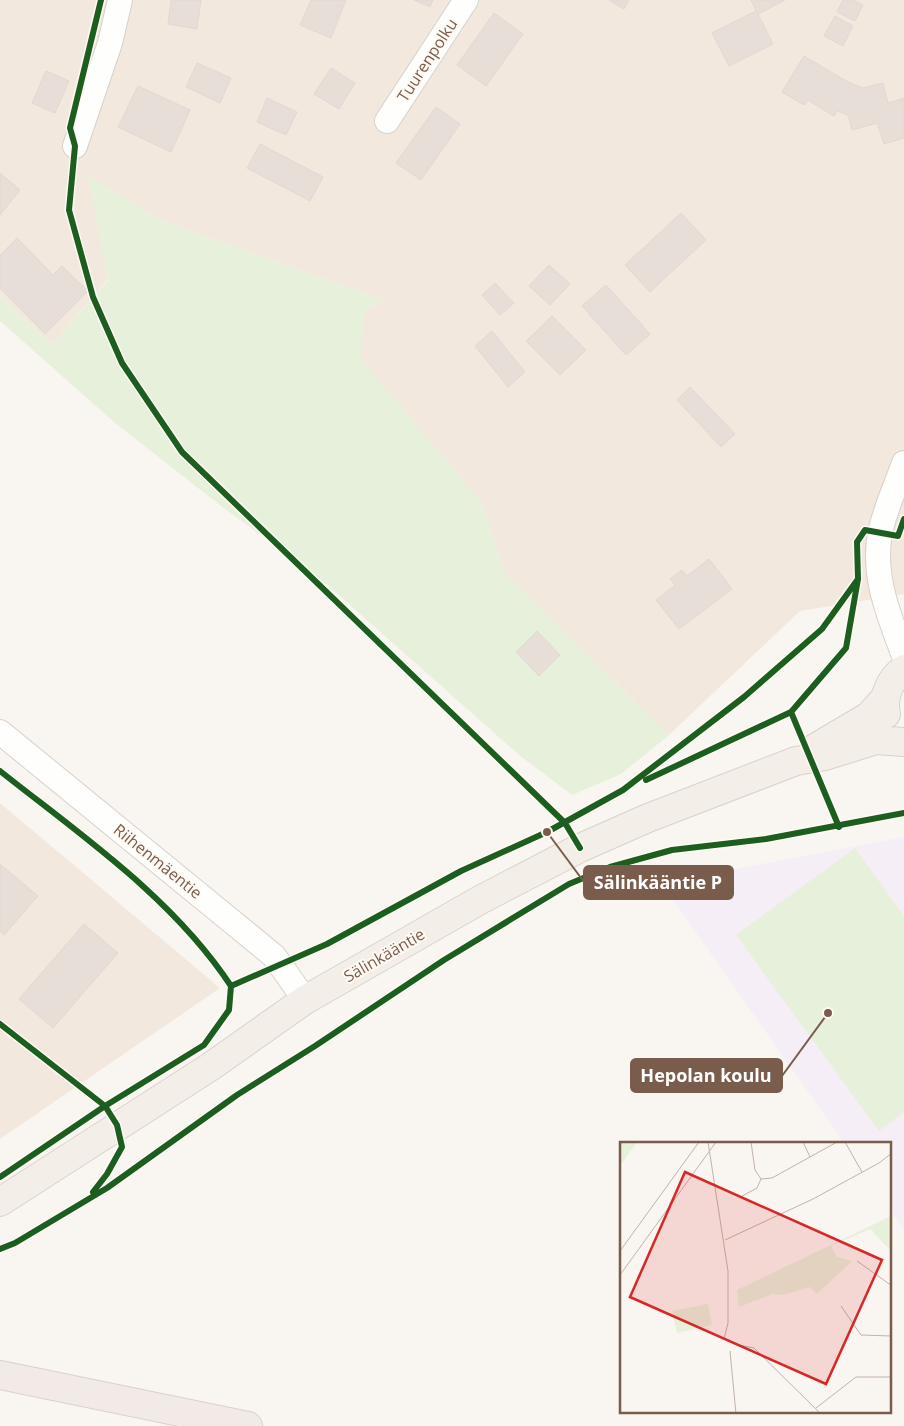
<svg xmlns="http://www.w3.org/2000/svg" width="904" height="1426" font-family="'Open Sans',sans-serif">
	<rect width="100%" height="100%" fill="#f9f5f0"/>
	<path fill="#f2e8de" d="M0,0H904V594L800,611L669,735L505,574L482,503L360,359L364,311L383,300L160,220L89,177L108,279L52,345L0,296Z
		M0,803L220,988L0,1139Z"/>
	<path fill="#f6eef6" d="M904,837V1230L890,1210V1144L844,1143L661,883Z"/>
	<path fill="#e7f0db" d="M88,176L160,220L383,300L364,311L361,359L482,503L505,574L669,735L621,774L572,795L519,755L323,581L221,506L114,422L0,321V296L52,345L108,280Z
		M855,848L904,916V1112L879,1131L736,935Z"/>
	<path fill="#e6ded7" stroke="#e2d8d2" d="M171,0H201L197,29L168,24Z
		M311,0H346L331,38L300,25Z
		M414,0H433L430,7Z
		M609,0H629L624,9Z
		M751,0H785L758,14L773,44L729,66L712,33L756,11Z
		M843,0H853L863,5L855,21L837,12Z
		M494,13L523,34L486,86L457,65Z
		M835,16L853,26L843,46L824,36Z
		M804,56L846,81L863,88L883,83L888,103L904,98V138L884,144L877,123L852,130L848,115L837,111L834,116L808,100L804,105L782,92Z
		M197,63L231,78L220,103L186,87Z
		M331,68L355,83L339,109L314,94Z
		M46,71L69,81L55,113L32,103Z
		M138,86L190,110L171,152L118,127Z
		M267,98L297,112L286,135L257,122Z
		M436,107L460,124L421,180L396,163Z
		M260,144L323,177L310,201L247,168Z
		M0,173L20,190L0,215Z
		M681,213L706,240L650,292L625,265Z
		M17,238L53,275L62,266L88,291L45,334L0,288V255Z
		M549,265L570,284L550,305L529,286Z
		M495,283L514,303L500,315L482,295Z
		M606,285L650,334L626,355L582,306Z
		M552,316L586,350L560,375L526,341Z
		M492,331L525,372L508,387L475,346Z
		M690,387L735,434L721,447L677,400Z
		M709,559L732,589L679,629L656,600L675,585L670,579L682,570L687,576Z
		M537,631L560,655L539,676L516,652Z
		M0,864L38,896L4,935L0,931Z
		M84,924L118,953L53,1028L19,999Z"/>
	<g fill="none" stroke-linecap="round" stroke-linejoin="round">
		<defs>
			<path id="minor" d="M387,121L466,0
				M75,146L110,43L120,0
				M904,463C896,486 885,509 880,533C872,576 889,616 904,656
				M0,732L274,956L305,1000"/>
			<path id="major" d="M886,714C882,697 890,679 904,669
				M815,748L869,716L886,697
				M0,1202L210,1067L305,1000L480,900L580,848L648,818L796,761L825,756L876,740L904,742"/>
			<path id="highway" d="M0,1375L248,1426"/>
		</defs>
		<use href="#minor" stroke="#d7d1cb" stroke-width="26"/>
		<use href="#major" stroke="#dad1cc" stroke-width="30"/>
		<use href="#highway" stroke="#dad1cc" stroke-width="30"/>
		<use href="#minor" stroke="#fefefd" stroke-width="24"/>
		<use href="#major" stroke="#f3eee8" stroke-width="28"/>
		<use href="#highway" stroke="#f2eae7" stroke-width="28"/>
		<defs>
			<path id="cycleway" d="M101,0L70,128L75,146L69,210L93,297L122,363L182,452L565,823L580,848
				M791,712L839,827
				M0,771C82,836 173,898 231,986
				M646,780L791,712L846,648L858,579L857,542L865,530L898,536L904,519
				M0,1024L105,1106L117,1125L122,1147L107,1174L93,1192
				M0,1177L105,1106L204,1045L229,1010L231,986L327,944L461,871L547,832L623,790L744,697L822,629L858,579
				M0,1249L15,1243L107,1188L237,1095L315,1046L444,960L569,884L610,867L672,850L766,839L904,813"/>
		</defs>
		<use href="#cycleway" stroke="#fffaf3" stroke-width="9"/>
		<use href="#cycleway" stroke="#1b5e20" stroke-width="6"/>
	</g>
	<g text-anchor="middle" stroke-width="4" stroke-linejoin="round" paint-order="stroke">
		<g font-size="16" fill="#7a5c4d" stroke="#fffaf3">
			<text transform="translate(427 60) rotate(-57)" y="6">Tuurenpolku</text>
			<text transform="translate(158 861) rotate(39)" y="6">Riihenmäentie</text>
			<text transform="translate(384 955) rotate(-30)" y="6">Sälinkääntie</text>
		</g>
	</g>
	<g transform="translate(620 1142)">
		<rect width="271" height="271" fill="#f9f5f0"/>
		<path d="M0,0H17L0,24ZM271,74V109L250,87L211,104L217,115L232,119L197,152L190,145L163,153L152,152L119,165L117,148ZM88,162L92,183L57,191L52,169Z" fill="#e7f0db"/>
		<path fill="none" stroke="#c2b3aa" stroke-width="1" d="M88,0L108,129V181L104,197M183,0L190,15M225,0L242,30M141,37L152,36L217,0M122,54L137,46L141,37L135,28L131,0M105,98L193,57L259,21L272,11M0,109L79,0M237,119L272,144M0,133L96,0M221,164L241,193L272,194M114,202L134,206L201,272M110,209L116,272M196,266L236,235H272"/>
		<path fill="#d62828" fill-opacity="0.15" stroke="#d62828" stroke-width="2.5" d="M65,30L262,118L206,242L10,155Z"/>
		<rect width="271" height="271" fill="none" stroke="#7a5c4d" stroke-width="2.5"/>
	</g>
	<path fill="none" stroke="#7a5c4d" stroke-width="2" d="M547 832L584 882M828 1013L782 1076"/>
	<g fill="#7a5c4d" stroke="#fffaf3" stroke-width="2">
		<circle cx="547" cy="832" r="5"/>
		<circle cx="828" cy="1013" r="5"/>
	</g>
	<g fill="#7a5c4d" stroke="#7a5c4d" stroke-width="2">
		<rect x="584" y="866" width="149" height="33" rx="5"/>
		<rect x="631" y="1059" width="151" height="33" rx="5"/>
	</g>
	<g font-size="18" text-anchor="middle" font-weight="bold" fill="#fff">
		<text x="658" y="889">Sälinkääntie P</text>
		<text x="706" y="1082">Hepolan koulu</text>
	</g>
</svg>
